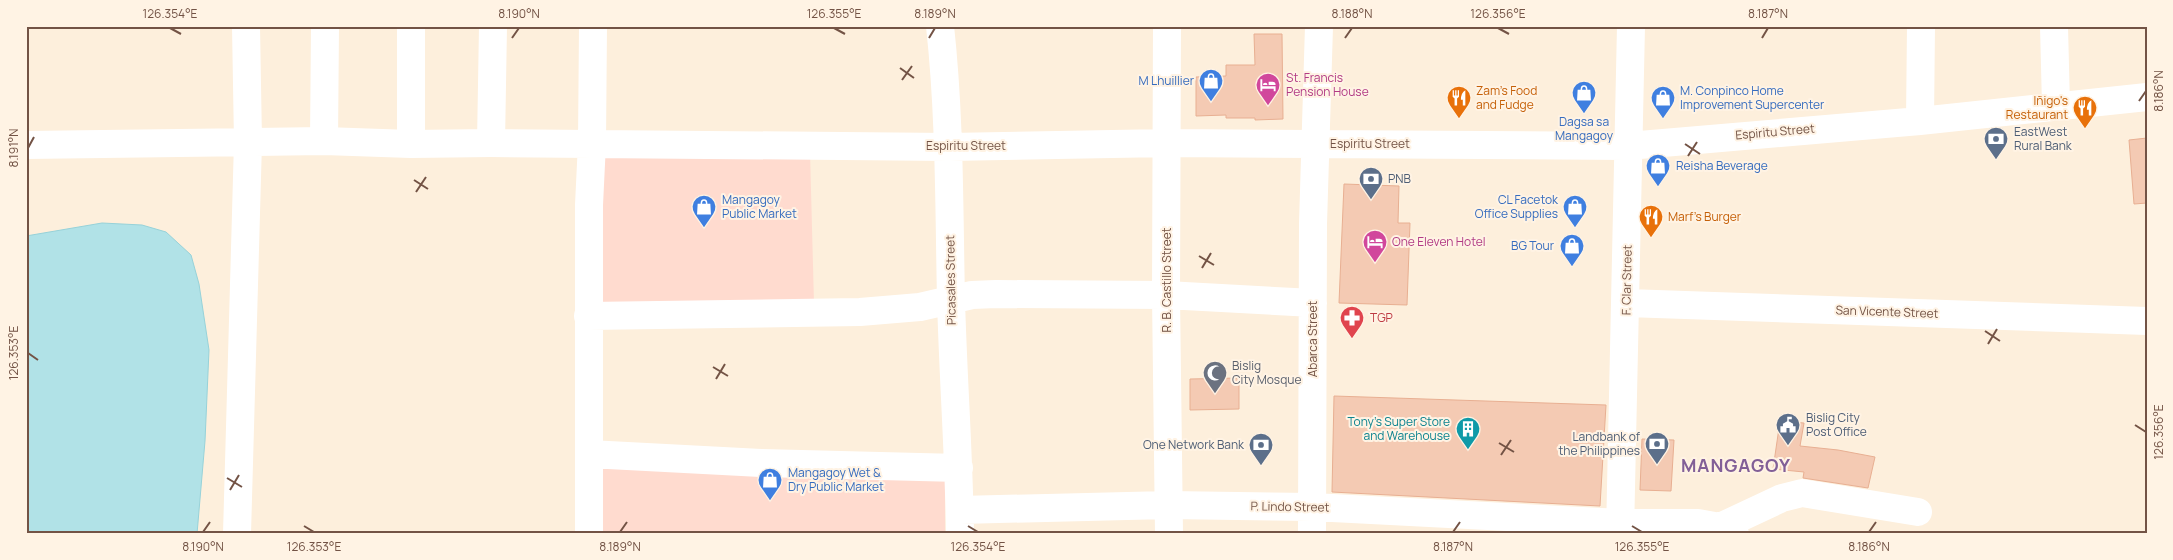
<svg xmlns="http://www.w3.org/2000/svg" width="2173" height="560" font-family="Manrope,sans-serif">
	<rect width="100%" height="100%" fill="#fdefdc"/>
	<path fill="#ffdbcf" d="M597,152H810L814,303L594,307Z
		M595,459L945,469V534H596Z"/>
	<path fill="#b1e2e7" stroke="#97d2d9" d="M102,223L142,225L166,232L191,255L199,284L209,350L205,441L197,534H26V236Z"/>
	<path fill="#f4cab3" stroke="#e8af92" d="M1254,34H1282L1283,119L1255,120V118H1226V115L1196,116V77L1226,76V65H1255Z
		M2147,138V203L2134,204L2129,140Z
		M1344,184L1399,186L1398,223H1410L1407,305L1339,303Z
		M1239,378V409L1190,410V379Z
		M1334,396L1606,405L1600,506L1332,492Z
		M1780,421L1804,423L1800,446L1838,450L1875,457L1868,488L1803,478L1804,472L1773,469Z
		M1642,439L1674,440L1671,491L1640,490Z"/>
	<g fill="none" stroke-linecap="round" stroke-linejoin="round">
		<path stroke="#fff" stroke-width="28" d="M411,26V144
			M940,26C950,117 949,208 951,299C953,377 959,455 960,534
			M1167,26L1166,295L1169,534
			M2054,26L2056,106
			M1920,121L1921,26
			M324,141L325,26
			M491,143L493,26
			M26,145L324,141L411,144L491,143L949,147L1167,143L1628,146L1920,121L2147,97
			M1627,303L2147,321
			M588,316L860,312L920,307L972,295L996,294L1166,295L1313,303
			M589,454L761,463L959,468
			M960,510L1168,505L1313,507L1621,523H1698L1720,527L1735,534
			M1720,527L1782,498L1802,493L1918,512
			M237,534L248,142L246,26
			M589,534V205L592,143L593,26
			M1312,534L1313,224L1319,26
			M1620,534L1631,26"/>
	</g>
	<path fill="none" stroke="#735345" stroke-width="2" d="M170,28L181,34M834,28L845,34M1498,28L1509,34M512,38L519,28M929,38L935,28M1345,38L1352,28M1762,38L1768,28M900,68L914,78M902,80L912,66M2139,101L2146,91M1685,144L1700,154M28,148L34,137M1688,156L1697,142M414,180L428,189M416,192L426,177M1199,256L1214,265M1202,268L1211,253M1985,331L2000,341M1988,344L1997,329M28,353L38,360M713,367L728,376M716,379L725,364M2135,425L2146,432M1499,443L1514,452M1501,455L1511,440M227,478L242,487M230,490L239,475M304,526L314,532M968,526L978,532M1632,526L1642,532M203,532L210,522M620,532L627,522M1453,532L1460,522M1869,532L1876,522"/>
	<defs>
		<symbol id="shop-pin" viewBox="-11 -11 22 30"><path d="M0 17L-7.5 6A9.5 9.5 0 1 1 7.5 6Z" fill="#3f7fe0" stroke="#fff3e4"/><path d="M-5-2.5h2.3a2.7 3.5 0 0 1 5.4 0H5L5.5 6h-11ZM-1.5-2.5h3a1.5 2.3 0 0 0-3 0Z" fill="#fff"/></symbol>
		<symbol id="hotel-pin" viewBox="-11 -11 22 30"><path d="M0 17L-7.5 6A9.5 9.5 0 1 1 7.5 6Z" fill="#d1479c" stroke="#fff3e4"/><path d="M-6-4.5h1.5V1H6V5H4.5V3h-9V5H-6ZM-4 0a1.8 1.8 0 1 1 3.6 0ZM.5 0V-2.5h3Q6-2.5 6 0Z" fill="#fff"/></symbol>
		<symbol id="restaurant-pin" viewBox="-11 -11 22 30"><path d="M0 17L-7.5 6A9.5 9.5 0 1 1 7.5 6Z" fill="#e8710a" stroke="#fff3e4"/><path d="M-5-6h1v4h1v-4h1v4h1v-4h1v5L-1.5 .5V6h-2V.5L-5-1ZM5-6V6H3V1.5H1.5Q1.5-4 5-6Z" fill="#fff"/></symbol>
		<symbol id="bank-pin" viewBox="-11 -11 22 30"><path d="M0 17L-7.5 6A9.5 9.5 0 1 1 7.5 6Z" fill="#5c6f8a" stroke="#fff3e4"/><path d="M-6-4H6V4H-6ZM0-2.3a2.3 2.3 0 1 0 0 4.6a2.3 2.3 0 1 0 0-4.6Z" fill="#fff"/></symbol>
		<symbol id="pharmacy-pin" viewBox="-11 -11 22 30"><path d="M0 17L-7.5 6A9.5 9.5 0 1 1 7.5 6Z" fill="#e0444e" stroke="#fff3e4"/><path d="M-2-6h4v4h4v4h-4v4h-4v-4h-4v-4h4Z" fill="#fff"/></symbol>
		<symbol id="mosque-pin" viewBox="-11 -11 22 30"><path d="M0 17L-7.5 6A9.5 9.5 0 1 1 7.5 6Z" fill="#6b7280" stroke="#fff3e4"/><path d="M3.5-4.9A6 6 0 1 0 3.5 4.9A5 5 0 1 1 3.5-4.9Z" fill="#fff"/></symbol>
		<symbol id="civic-pin" viewBox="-11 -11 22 30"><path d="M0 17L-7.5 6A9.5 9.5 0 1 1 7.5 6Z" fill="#5c6f8a" stroke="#fff3e4"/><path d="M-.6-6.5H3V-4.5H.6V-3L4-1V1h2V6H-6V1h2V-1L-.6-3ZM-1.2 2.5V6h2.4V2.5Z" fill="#fff"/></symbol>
		<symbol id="building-pin" viewBox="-11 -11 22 30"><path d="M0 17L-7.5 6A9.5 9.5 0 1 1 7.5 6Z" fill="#0f9aa8" stroke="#fff3e4"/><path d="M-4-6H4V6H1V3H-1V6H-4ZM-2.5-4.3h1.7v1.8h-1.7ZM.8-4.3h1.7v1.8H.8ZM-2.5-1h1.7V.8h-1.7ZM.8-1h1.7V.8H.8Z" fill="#fff"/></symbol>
	</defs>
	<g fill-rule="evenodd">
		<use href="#shop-pin" x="1197" y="67" width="28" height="38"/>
		<use href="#hotel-pin" x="1254" y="71" width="28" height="38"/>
		<use href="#shop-pin" x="1570" y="79" width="28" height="38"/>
		<use href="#restaurant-pin" x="1445" y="84" width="28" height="38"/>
		<use href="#shop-pin" x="1649" y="84" width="28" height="38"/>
		<use href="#restaurant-pin" x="2071" y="94" width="28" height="38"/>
		<use href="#bank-pin" x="1982" y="125" width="28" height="38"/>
		<use href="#shop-pin" x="1644" y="152" width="28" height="38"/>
		<use href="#bank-pin" x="1357" y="165" width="28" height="38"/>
		<use href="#shop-pin" x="690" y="193" width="28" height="38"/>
		<use href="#shop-pin" x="1561" y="193" width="28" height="38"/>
		<use href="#restaurant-pin" x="1637" y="203" width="28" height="38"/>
		<use href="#hotel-pin" x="1361" y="228" width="28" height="38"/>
		<use href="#shop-pin" x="1558" y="232" width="28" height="38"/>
		<use href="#pharmacy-pin" x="1338" y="304" width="28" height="38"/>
		<use href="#mosque-pin" x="1201" y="359" width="28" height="38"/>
		<use href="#civic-pin" x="1774" y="411" width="28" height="38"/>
		<use href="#building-pin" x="1454" y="415" width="28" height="38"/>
		<use href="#bank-pin" x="1643" y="430" width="28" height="38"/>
		<use href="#bank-pin" x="1247" y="431" width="28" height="38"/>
		<use href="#shop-pin" x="756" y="466" width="28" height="38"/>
	</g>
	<g text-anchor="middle" stroke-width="4" stroke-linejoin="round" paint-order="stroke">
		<g font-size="12" fill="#b23c85" stroke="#fff3e4" text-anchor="start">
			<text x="1286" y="82">St. Francis<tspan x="1286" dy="14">Pension House</tspan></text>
			<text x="1392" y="246">One Eleven Hotel</text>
		</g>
		<g font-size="12" fill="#366cbe" stroke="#fff3e4" text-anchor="start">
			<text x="1194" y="85" text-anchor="end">M Lhuillier</text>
			<text x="1680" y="95">M. Conpinco Home<tspan x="1680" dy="14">Improvement Supercenter</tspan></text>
			<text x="1584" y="126" text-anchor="middle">Dagsa sa<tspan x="1584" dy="14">Mangagoy</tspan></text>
			<text x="1676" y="170">Reisha Beverage</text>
			<text x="722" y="204">Mangagoy<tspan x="722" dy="14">Public Market</tspan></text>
			<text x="1558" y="204" text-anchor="end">CL Facetok<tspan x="1558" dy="14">Office Supplies</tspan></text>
			<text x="1554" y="250" text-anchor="end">BG Tour</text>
			<text x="788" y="477">Mangagoy Wet &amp;<tspan x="788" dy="14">Dry Public Market</tspan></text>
		</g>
		<g font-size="12" fill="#c56008" stroke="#fff3e4" text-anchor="start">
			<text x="1476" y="95">Zam's Food<tspan x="1476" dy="14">and Fudge</tspan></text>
			<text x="2068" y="105" text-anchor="end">Iñigo's<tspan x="2068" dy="14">Restaurant</tspan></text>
			<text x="1668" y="221">Marf's Burger</text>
		</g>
		<g font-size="12" fill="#735345" stroke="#fff3e4">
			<text transform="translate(1775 132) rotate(-5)" y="4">Espiritu Street</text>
			<text x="1370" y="148">Espiritu Street</text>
			<text x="966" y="150">Espiritu Street</text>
			<text transform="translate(951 280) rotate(-91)" y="4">Picasales Street</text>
			<text transform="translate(1167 280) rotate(-90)" y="4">R. B. Castillo Street</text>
			<text transform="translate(1627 280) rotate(-89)" y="4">F. Clar Street</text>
			<text transform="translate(1887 312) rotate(2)" y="4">San Vicente Street</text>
			<text transform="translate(1313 339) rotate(-90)" y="4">Abarca Street</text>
			<text transform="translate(1290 507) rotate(1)" y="4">P. Lindo Street</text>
		</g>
		<g font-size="12" fill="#4e5e75" stroke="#fff3e4" text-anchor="start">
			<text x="2014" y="136">EastWest<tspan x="2014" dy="14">Rural Bank</tspan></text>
			<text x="1388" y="183">PNB</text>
			<text x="1806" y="422">Bislig City<tspan x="1806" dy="14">Post Office</tspan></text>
			<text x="1640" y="441" text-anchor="end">Landbank of<tspan x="1640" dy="14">the Philippines</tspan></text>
			<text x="1244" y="449" text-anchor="end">One Network Bank</text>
		</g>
		<g font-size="12" fill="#be3a42" stroke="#fff3e4" text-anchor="start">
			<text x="1370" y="322">TGP</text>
		</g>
		<g font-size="12" fill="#5b616d" stroke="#fff3e4" text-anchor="start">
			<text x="1232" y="370">Bislig<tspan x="1232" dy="14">City Mosque</tspan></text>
		</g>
		<g font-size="12" fill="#0d838f" stroke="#fff3e4" text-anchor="end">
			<text x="1450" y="426">Tony's Super Store<tspan x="1450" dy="14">and Warehouse</tspan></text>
		</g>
		<g font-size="18" font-weight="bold" letter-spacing="1" fill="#825f97" stroke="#fff3e4">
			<text x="1736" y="472">MANGAGOY</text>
		</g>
	</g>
	<rect width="2173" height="560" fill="none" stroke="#fff3e4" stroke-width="55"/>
	<rect x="28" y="28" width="2118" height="504" fill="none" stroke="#735345" stroke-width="2"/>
	<g font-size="12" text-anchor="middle" fill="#735345">
		<text x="170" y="18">126.354°E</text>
		<text x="519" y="18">8.190°N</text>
		<text x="834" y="18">126.355°E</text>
		<text x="935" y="18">8.189°N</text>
		<text x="1352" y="18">8.188°N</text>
		<text x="1498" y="18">126.356°E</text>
		<text x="1768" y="18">8.187°N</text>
		<text transform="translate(2159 91) rotate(-90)" y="4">8.186°N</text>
		<text transform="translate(14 148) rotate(-90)" y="4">8.191°N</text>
		<text transform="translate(14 353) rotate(-90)" y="4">126.353°E</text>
		<text transform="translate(2159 432) rotate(-90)" y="4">126.356°E</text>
		<text x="203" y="551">8.190°N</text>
		<text x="314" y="551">126.353°E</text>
		<text x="620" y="551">8.189°N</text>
		<text x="978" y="551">126.354°E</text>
		<text x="1453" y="551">8.187°N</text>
		<text x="1642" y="551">126.355°E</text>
		<text x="1869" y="551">8.186°N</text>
	</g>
</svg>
